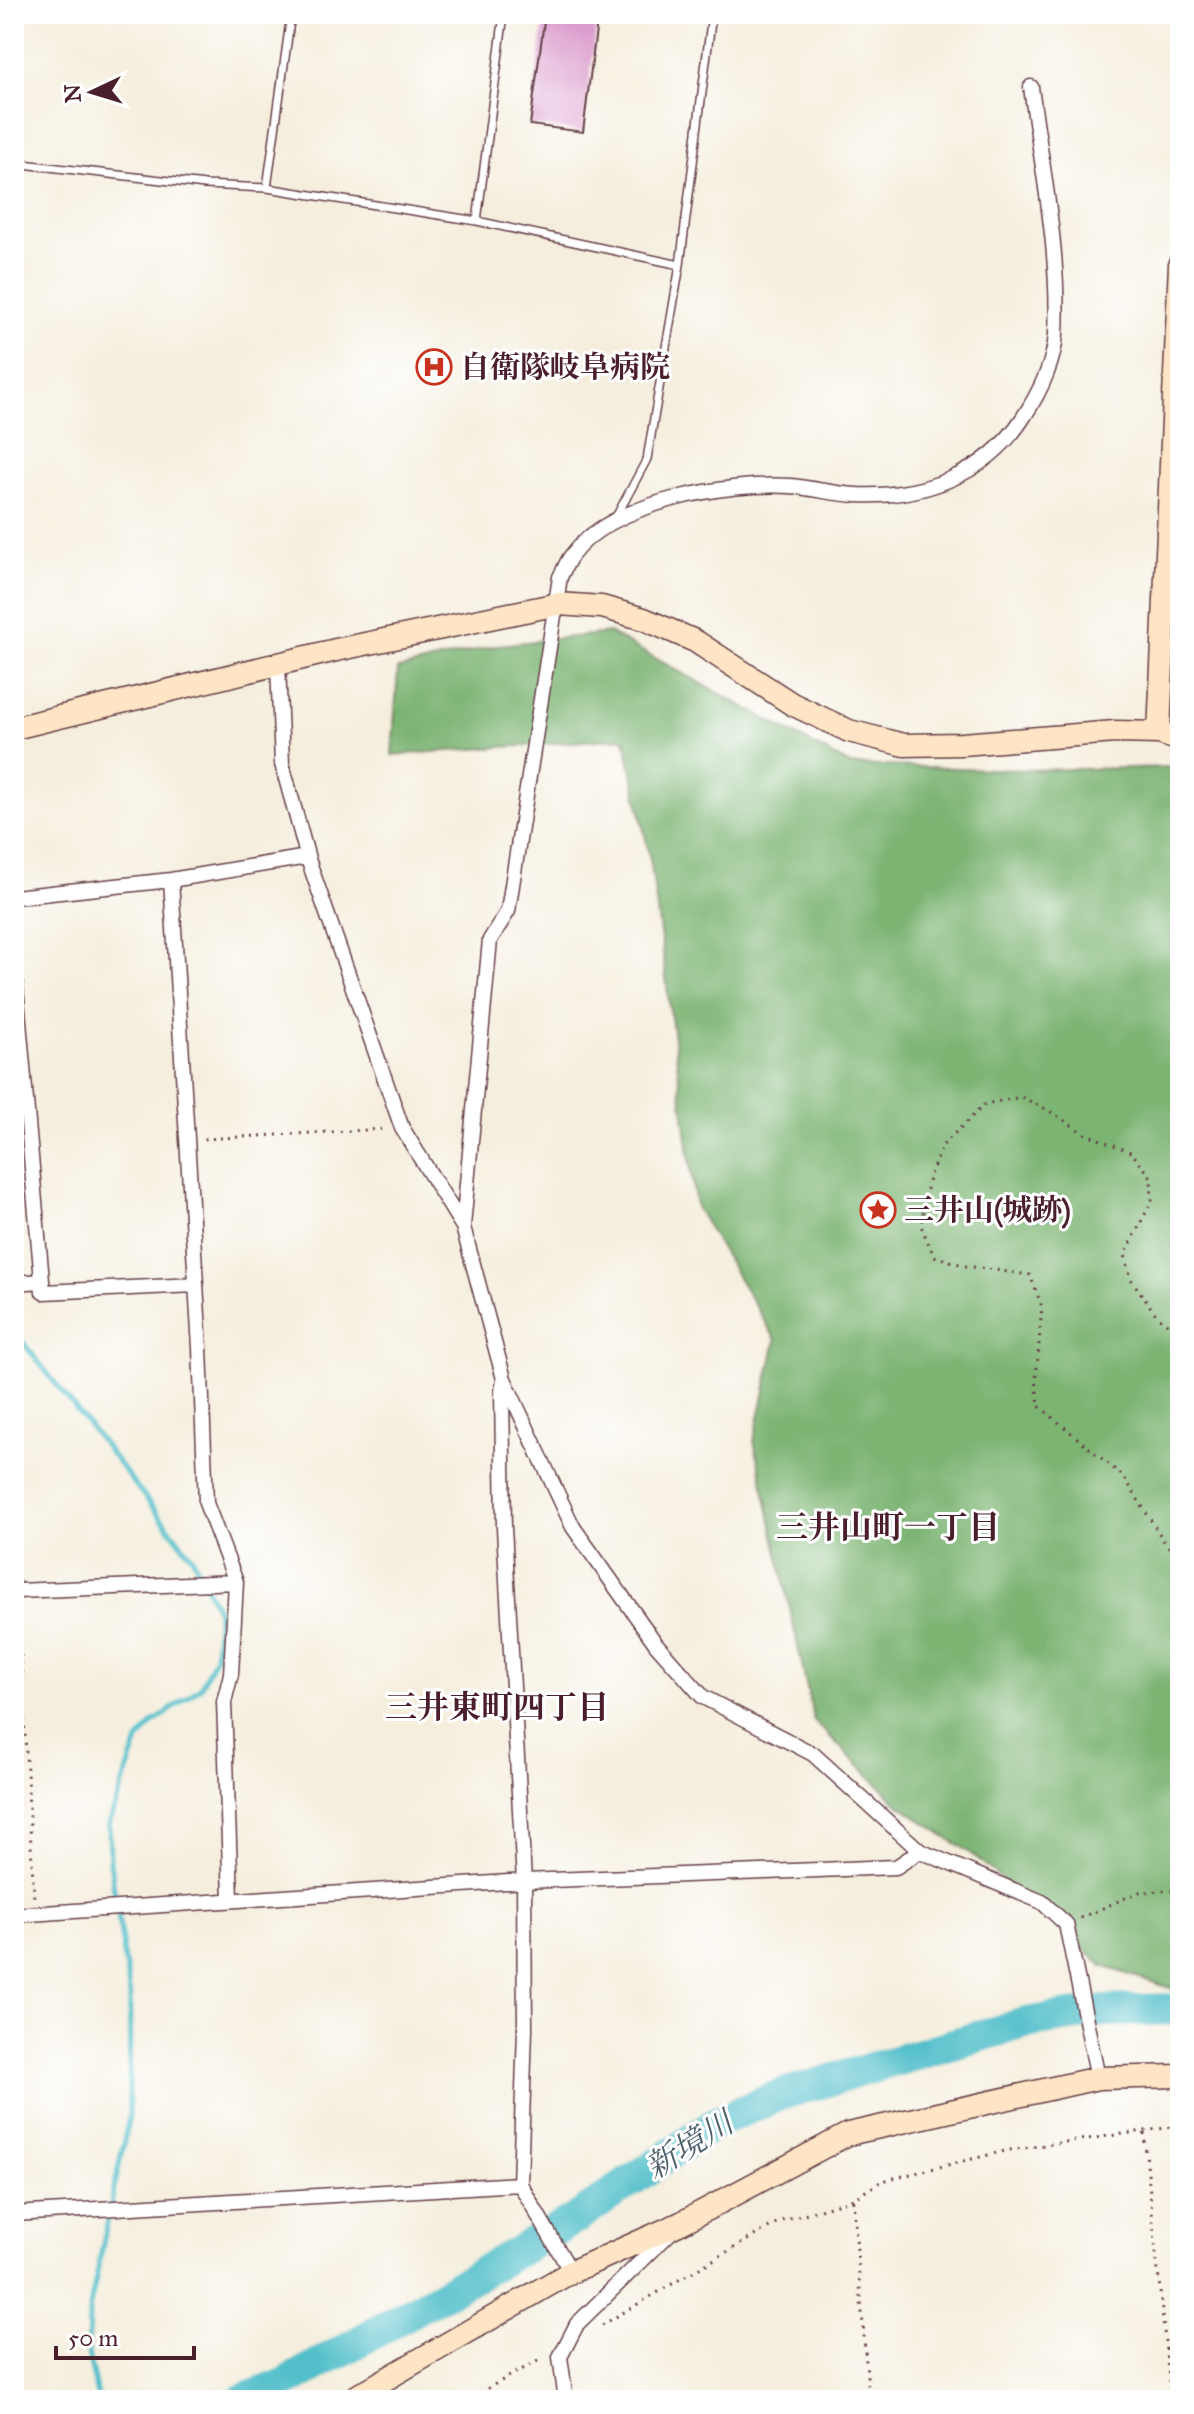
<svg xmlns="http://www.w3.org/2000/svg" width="1194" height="2414" font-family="'IM FELL Great Primer','Noto Serif JP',serif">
	<rect width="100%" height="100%" fill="#fff"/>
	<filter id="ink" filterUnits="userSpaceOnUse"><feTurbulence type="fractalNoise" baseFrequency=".0125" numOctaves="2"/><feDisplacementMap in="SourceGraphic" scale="16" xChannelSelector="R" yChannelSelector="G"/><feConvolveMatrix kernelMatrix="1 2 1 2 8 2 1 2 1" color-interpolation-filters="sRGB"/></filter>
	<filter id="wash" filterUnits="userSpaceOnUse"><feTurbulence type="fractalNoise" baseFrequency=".006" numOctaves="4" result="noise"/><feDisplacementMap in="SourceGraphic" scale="32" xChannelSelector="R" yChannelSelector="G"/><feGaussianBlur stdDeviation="1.8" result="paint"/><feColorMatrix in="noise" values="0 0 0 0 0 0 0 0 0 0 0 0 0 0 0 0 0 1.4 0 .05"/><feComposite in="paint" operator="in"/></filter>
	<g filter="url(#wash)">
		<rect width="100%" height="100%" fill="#f5eedd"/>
		<path fill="#7bb472" stroke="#626a4e" stroke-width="2" d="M609,633L850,765L1026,770L1180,767V1991L1103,1966L977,1858L898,1804L814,1721L754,1441L776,1340L696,1207L651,864L625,738L392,755L398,669L499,645Z"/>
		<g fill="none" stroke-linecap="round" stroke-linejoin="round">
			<path stroke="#52bfca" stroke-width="5" d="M14,1327L15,1332L192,1557L218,1612L215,1657L200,1688L153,1723L138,1741L109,1824L110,1862L130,1996L129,2116L89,2312L88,2353L98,2400"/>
			<path stroke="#52bfca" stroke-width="32" d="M242,2400L280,2386L577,2218L717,2122L780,2095L1025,2023L1104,2011L1180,2009"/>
		</g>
		<g id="blocks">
			<path fill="#dc9dce" d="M545,14H598L583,132L530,125Z"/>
		</g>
	</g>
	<g filter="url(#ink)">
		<use href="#blocks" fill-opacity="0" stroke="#643e46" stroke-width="2"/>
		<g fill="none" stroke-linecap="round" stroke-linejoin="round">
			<defs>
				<path id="lane" d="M14,163L205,185L267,188L477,221L680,265
					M267,188L291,14
					M477,221L504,14
					M616,517L647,459L680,265L712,14"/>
				<path id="street" d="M278,664L282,764L309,862L402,1128L463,1227L504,1379L573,1527L656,1644L703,1697L813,1754L920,1851L1042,1902L1066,1924L1098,2078
					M171,880L200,1348L206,1503L236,1582L231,1674L224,1702L231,1898
					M14,897L171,880L307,857
					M14,965L43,1292L196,1285
					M463,1226L490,940L508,911L560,577C564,570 567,561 572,555C611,502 728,482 790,486C812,488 834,494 856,495C923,498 986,475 1023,418C1040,392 1054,364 1056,334C1060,252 1042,168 1031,87
					M14,1283L42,1281
					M504,1380L502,1391L504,1528L524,1881L525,2029L520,2184L571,2272
					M14,1586L17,1591L236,1582
					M14,1915L524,1881L896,1867L920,1851
					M14,2214L520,2184
					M566,2400L560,2357L577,2324L671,2232"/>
				<path id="secondary" d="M14,728L336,650L558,604L602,607L644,619L695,641L792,704L849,731L904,745L962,744L1115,732L1159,733L1180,740
					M1159,733L1180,263
					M350,2400L571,2272L681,2223L848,2134L1098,2078L1180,2076"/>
			</defs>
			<use href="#lane" stroke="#643e46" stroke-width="10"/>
			<use href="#street" stroke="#643e46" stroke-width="17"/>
			<use href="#secondary" stroke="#643e46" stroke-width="25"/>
			<path stroke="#643e46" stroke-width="3" stroke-dasharray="2 6" stroke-linecap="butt" d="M204,1139L384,1129
				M1180,1334L1157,1316L1131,1279L1125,1255L1152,1200L1151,1177L1131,1152L1084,1133L1046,1109L1021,1097L985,1104L943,1145L929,1177L921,1226L934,1256L966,1266L1030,1275L1042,1307L1036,1379L1039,1406L1124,1477L1165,1543L1180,1559
				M18,1607L34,1899
				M1080,1918L1139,1892L1180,1890
				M1144,2133L1171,2400
				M853,2200L869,2400
				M602,2325L778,2222L853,2199L882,2181L1009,2150L1180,2126
				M466,2400L543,2358"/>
			<use href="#lane" stroke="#fff" stroke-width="7"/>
			<use href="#street" stroke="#fff" stroke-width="14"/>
			<use href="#secondary" stroke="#fde5c5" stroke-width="22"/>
		</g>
	</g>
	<defs>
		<symbol id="hospital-ring" viewBox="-11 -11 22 22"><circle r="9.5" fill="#fff" stroke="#c8321e" stroke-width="1.5"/><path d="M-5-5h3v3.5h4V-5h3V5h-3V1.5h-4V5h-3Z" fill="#c8321e"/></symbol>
		<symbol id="sight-ring" viewBox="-11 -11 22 22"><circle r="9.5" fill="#fff" stroke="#c8321e" stroke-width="1.5"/><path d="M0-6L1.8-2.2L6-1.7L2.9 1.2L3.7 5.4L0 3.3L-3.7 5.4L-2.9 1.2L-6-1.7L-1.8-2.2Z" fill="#c8321e"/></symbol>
	</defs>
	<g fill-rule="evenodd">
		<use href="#hospital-ring" x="414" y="347" width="40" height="40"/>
		<use href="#sight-ring" x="858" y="1190" width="40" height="40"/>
	</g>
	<g text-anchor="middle" stroke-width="6" stroke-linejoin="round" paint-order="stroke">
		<g font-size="30" font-weight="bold" fill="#4a1f2b" stroke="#fff" text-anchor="start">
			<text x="460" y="377">自衛隊岐阜病院</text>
			<text x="904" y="1220">三井山(城跡)</text>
		</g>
		<g font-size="32" font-weight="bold" fill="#4a1f2b" stroke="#fff">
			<text x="888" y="1538">三井山町一丁目</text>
			<text x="497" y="1718">三井東町四丁目</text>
		</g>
		<g font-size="32" font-style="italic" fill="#4d5f6b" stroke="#fff">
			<text transform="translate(689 2145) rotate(-32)" y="11">新境川</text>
		</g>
	</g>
	<rect width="1194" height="2414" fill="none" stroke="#fff" stroke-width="48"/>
	<g transform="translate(92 92) rotate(266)" stroke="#ffffff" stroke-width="6" paint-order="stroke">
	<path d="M0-6L14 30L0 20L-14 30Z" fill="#4a1f2b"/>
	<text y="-12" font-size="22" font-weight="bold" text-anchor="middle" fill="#4a1f2b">N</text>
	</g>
	<path d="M56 2346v12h138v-12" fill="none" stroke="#4a1f2b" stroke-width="4"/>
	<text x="68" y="2346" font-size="24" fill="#4a1f2b" stroke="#ffffff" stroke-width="6" paint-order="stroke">50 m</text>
</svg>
